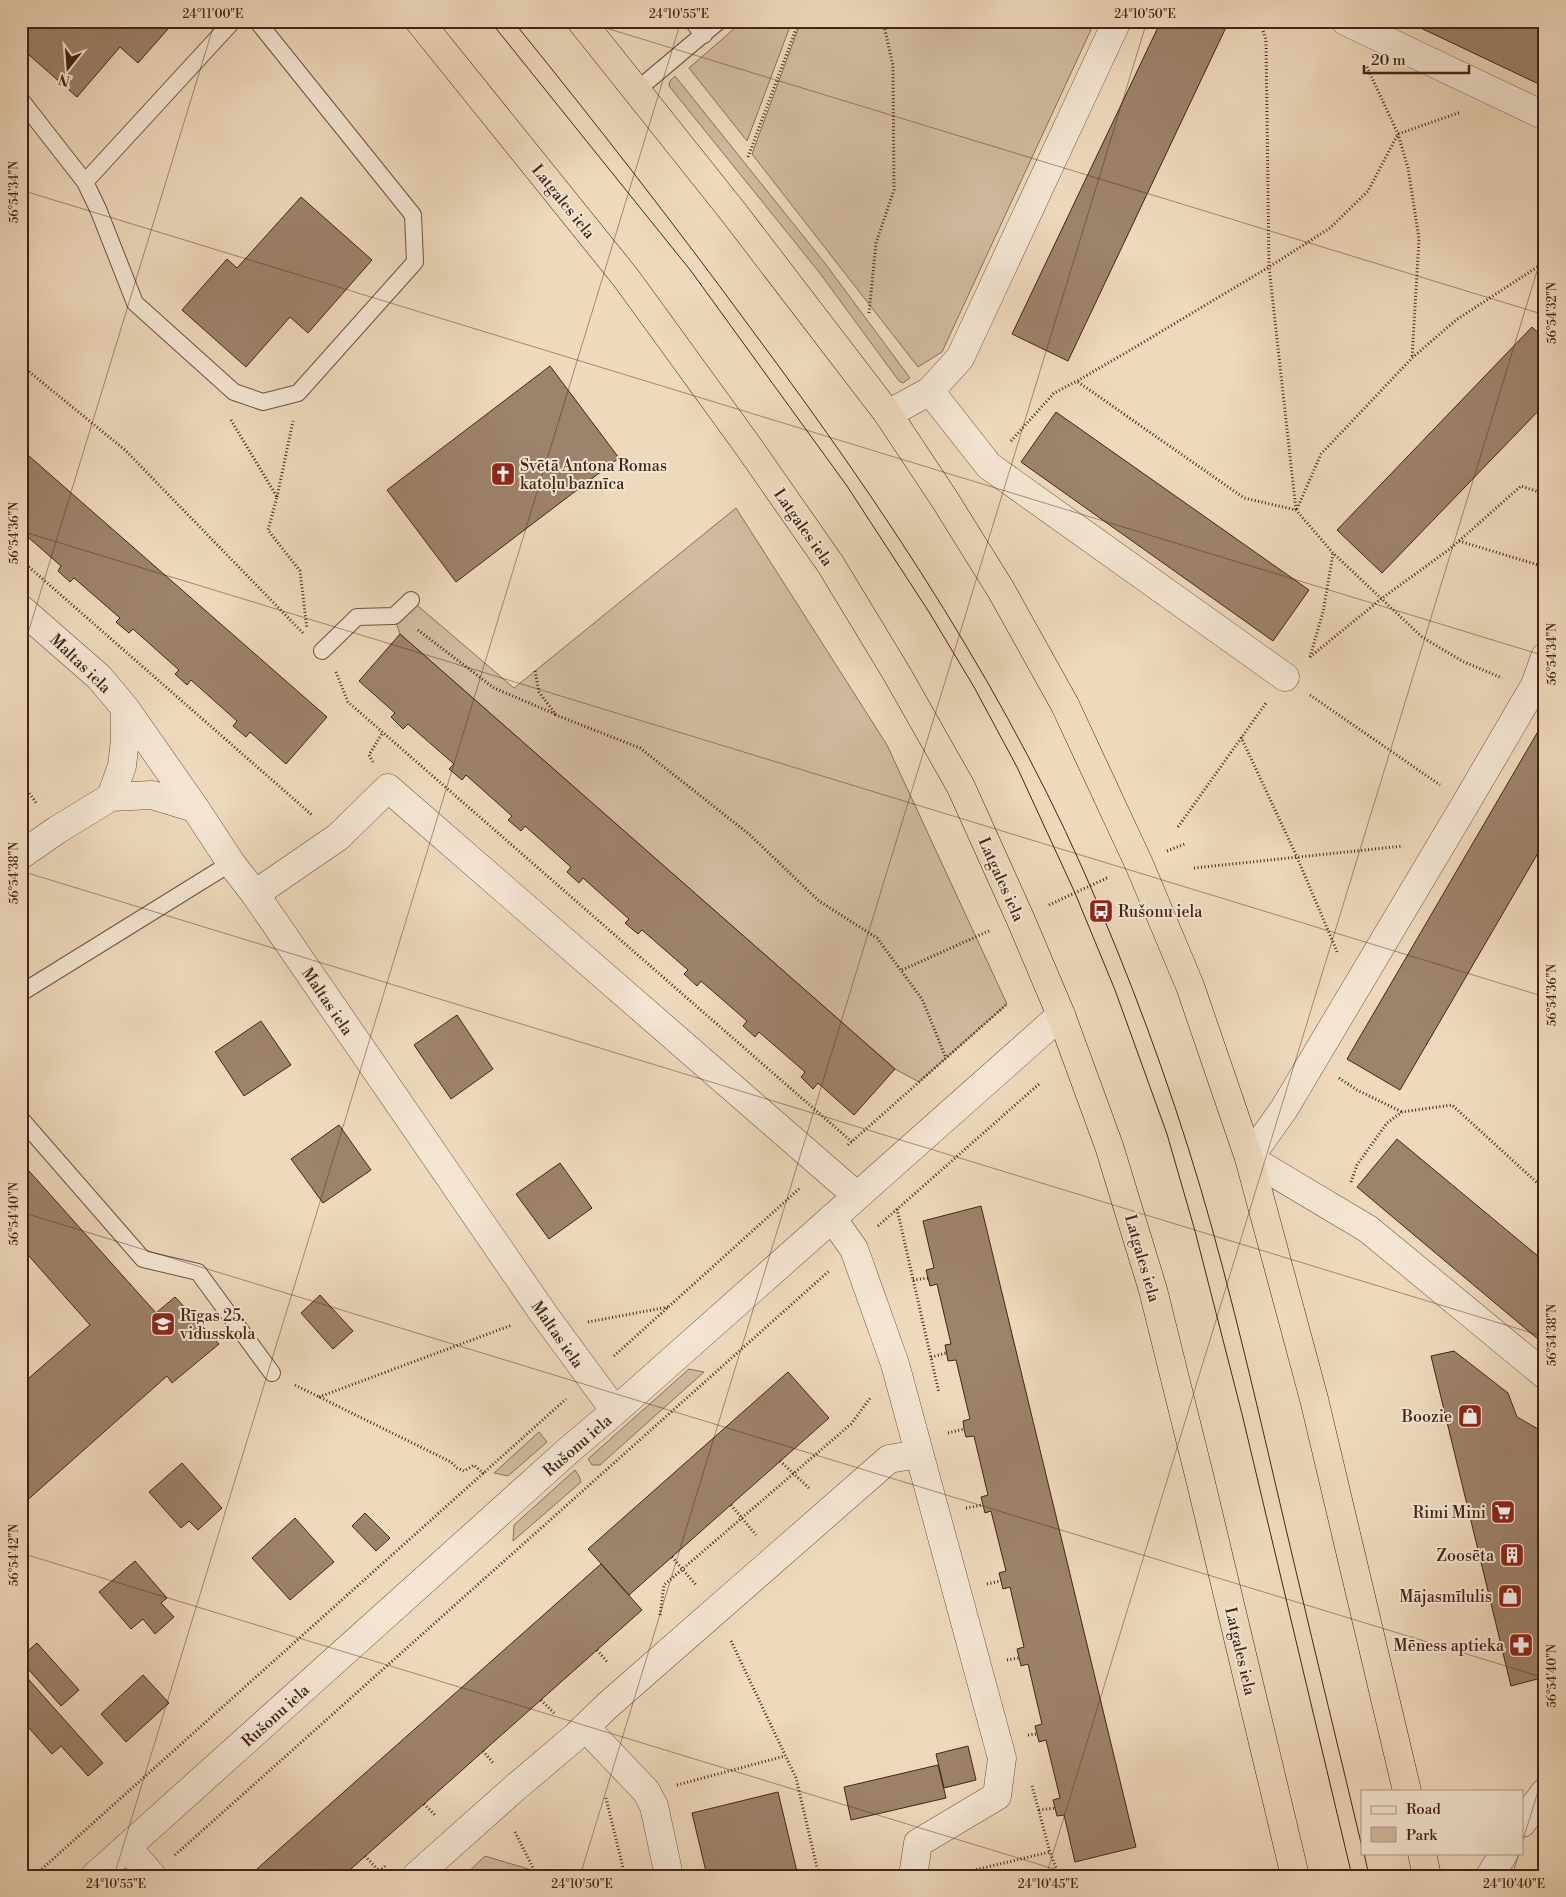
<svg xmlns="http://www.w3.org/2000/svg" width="1566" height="1897" font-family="'Libre Bodoni',serif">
	<rect width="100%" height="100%" fill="#eed9bc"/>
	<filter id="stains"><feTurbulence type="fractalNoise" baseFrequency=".004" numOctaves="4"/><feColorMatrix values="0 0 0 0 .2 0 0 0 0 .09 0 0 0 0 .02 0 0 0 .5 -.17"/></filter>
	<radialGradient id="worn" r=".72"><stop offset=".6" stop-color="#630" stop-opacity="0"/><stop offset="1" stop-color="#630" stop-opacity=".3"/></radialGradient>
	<path fill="#d1baa0" stroke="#8b6e5a" d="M743,21H792L747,141L689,68Z
		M801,21H1095L942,352L918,367L752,154Z
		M675,76L824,262L910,378L903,383L899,381L819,272L669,86L670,81Z
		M736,508L887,745L1007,1004L919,1082L895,1069L400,634L394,616L411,600L514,688Z
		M689,1369L704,1372L600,1465H592L588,1459Z
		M539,1432L547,1442L508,1476L494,1473Z
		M575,1470L579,1476L581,1482L513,1541L514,1525Z
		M485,1856L552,1876H464Z"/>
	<path fill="#9d826c" stroke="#452315" d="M27,21H175L138,63L120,47L77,97L21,48V28Z
		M1161,21H1229L1068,361L1012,334Z
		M1406,21H1545V87Z
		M301,197L372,260L308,333L290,317L246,367L182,310L227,259L237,268Z
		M1532,327L1545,339V404L1382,573L1337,530Z
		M550,366L619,458L456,582L387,490Z
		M1056,412L1309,590L1273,641L1021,462Z
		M21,449L327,717L286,764L250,732L246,737L233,726L237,721L191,680L187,685L175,674L179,670L133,629L129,633L116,622L120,618L74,578L70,582L58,571L61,566L21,531Z
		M400,634L895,1069L854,1115L818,1083L813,1089L801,1077L805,1072L759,1032L755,1037L743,1026L747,1021L701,981L697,986L684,974L688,970L642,930L638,934L625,923L629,919L583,878L579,883L567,872L571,867L525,826L521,831L508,820L512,816L466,775L462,780L449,769L454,764L408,724L403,729L391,717L395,713L359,681Z
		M1540,728L1545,730V841L1400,1090L1347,1059Z
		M457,1015L493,1069L451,1099L414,1045Z
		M261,1021L291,1065L244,1096L215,1052Z
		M339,1125L371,1170L323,1203L291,1159Z
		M1397,1139L1545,1262V1345L1357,1187Z
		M21,1162L156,1313L175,1297L219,1344L172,1383L167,1376L23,1504L21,1502V1385L90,1325L21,1247Z
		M560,1163L592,1208L549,1239L516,1194Z
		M981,1206L1136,1847L1075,1862L1064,1815L1057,1816L1053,1800L1060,1798L1046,1740L1039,1742L1035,1726L1042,1724L1028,1664L1021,1666L1017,1649L1024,1647L1010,1587L1003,1589L999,1573L1006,1571L991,1511L985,1513L981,1497L988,1495L974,1436L966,1437L964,1429L963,1421L970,1419L956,1360L948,1361L945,1345L951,1344L937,1284L930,1286L926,1270L934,1268L923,1221Z
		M320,1295L353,1331L333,1349L301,1313Z
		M1454,1351L1508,1393L1517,1417L1545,1433V1677L1511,1686L1431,1356Z
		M788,1372L829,1418L629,1595L588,1549Z
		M182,1463L222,1508L198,1530L189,1521L181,1528L149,1492Z
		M365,1513L390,1538L376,1551L352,1526Z
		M295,1518L334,1562L290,1600L252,1558Z
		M135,1561L167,1598L161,1603L174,1617L155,1634L143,1619L131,1629L99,1592Z
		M601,1564L642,1610L343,1876H249Z
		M37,1643L79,1690L61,1706L21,1661V1657Z
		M21,1671L103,1763L88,1776L61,1746L52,1754L21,1719Z
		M143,1675L169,1703L126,1742L101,1714Z
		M968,1746L976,1780L944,1788L936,1754Z
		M938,1765L946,1798L851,1820L844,1787Z
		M778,1792L798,1876H707L692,1813Z
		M1028,1870L1030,1876H1003Z"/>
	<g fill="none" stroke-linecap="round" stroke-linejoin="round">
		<defs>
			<path id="service" d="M692,21L704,35
				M637,90L719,21
				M21,100L85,182L98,209L135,303L234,392L263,402L298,393L415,262L413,215L257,21
				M85,182L233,21
				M322,651L357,617L394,616L411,600
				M21,993L231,863
				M21,1119L143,1259L198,1272L272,1373"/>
			<path id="minor" d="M1345,21L1545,116
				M930,391L989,466L1285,677
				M888,414L930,391L960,358L1117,21
				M21,609L99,677L125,708L195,808L231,863L255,894L543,1313L615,1411
				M1545,657L1535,685L1466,803L1284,1109L1249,1158L1368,1229L1545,1375
				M111,797L122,766L125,740V708
				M21,855L57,830L111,797L152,795L195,808
				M255,894L338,837L388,788L856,1195
				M832,1218L854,1249L895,1364L1002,1758L997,1796L918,1843L913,1876
				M585,1727L646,1791L654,1806L669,1876
				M1522,1823L1545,1792
				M127,1847L152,1876
				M416,1876L516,1787L575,1737L608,1705L889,1459L918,1454
				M1490,1876L1504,1853"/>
			<path id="tertiary" d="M95,1876L569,1450L615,1411L1061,1015"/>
			<path id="trunk" d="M419,21L626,278L748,446L831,565L897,674L961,787L1020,918L1061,1015L1109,1146L1153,1290L1201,1483L1295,1876
				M581,21L734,213L888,414L945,500L1001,590L1065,705L1139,864L1190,986L1249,1158L1314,1399L1407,1791
				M1422,1853L1427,1876"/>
		</defs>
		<use href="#service" stroke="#6f503f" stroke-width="18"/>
		<use href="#minor" stroke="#6f503f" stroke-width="29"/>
		<use href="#tertiary" stroke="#6f503f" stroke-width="29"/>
		<use href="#trunk" stroke="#452315" stroke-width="29"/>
		<path stroke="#452315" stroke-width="3" stroke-dasharray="1 2.5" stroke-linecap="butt" d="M1260,21L1266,40L1269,267L1296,510
			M1367,67L1398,134L1408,168L1419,239L1412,358
			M748,157L799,21
			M869,313L876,243L894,190L893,66L883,21
			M21,365L125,450L303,633
			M1078,382L1244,498L1296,510L1333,553L1422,637L1462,661L1502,678
			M231,420L277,497L268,530L300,571L307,629
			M1011,441L1054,393L1077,381L1127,352L1269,267L1330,228L1368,191L1398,134L1461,112
			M277,497L293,421
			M1297,509L1321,454L1412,358L1456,320L1545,262
			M1459,541L1545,567
			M21,560L312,815
			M418,630L494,688L555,714
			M1310,657L1381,599L1451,548L1521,486L1545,494
			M1310,657L1323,612L1333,554
			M535,671L539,692L556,715L640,748L750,835L819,901L877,938L922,999L946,1058
			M336,672L348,702L852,1142
			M1310,695L1440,785
			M1241,737L1297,857L1338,954
			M373,762L369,755L383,732
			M21,782L37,804
			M1178,827L1266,703
			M1167,851L1185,844
			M1194,868L1403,846
			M1049,905L1109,877
			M902,970L991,930
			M1339,1078L1357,1090L1402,1112
			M848,1145L1007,1004
			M1351,1182L1357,1165L1387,1123L1402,1112L1452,1105L1545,1190
			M897,1209L939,1393
			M878,1226L1039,1084
			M913,1280L928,1278
			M588,1322L668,1307
			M614,1356L800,1188
			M931,1357L946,1353
			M295,1385L451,1462L457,1468L464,1471L474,1465L484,1474
			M319,1397L512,1325
			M948,1433L964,1429
			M780,1461L809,1488
			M731,1505L756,1535
			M966,1508L983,1505
			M672,1557L696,1585
			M987,1584L1001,1581
			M660,1615L664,1585L851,1424L871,1397
			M731,1641L796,1778L819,1876
			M597,1650L608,1663
			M1007,1660L1019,1658
			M541,1700L554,1713
			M1028,1735L1037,1734
			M483,1751L494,1764
			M677,1785L785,1756
			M1032,1786L1050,1852L1059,1876
			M606,1798L625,1876
			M424,1804L436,1816
			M1039,1810L1055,1808
			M515,1832L537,1876
			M175,1855L829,1271
			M365,1856L380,1872
			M1058,1871L1072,1876
			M34,1876L566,1399
			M374,1876L385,1866
			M949,1876L1050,1852"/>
		<use href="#service" stroke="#f4e6d3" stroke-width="16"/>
		<use href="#minor" stroke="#f4e6d3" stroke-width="28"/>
		<use href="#tertiary" stroke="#f4e6d3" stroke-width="28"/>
		<use href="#trunk" stroke="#eed9bc" stroke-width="28"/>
		<path stroke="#452315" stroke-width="1" d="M490,21L691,271L847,486L929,612L974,687L1017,767L1075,893L1115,990L1167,1134L1195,1231L1242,1414L1352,1876
			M513,21C595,122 675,225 752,330C886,510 1013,700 1100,909C1144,1013 1182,1120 1212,1228C1243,1340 1268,1454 1295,1567C1317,1661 1340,1754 1362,1847
			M1364,1853L1369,1876"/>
	</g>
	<path fill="none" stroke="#452315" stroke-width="1" stroke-opacity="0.45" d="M583,21L1545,315M21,190L1545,656M21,531L1545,997M21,656L215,21M21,871L1545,1337M21,1212L1545,1678M21,1553L1077,1876M1522,1843L1545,1769M114,1876L681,21M580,1876L1147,21M1046,1876L1545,245M1512,1876L1519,1853"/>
	<defs>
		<symbol id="church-square" viewBox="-11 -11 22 22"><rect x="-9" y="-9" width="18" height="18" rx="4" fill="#8f2418" stroke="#f4e6d3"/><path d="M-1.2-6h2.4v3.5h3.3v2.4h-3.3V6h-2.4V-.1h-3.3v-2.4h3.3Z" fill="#fff"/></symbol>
		<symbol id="bus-square" viewBox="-11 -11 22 22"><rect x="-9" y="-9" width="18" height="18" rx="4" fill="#8f2418" stroke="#f4e6d3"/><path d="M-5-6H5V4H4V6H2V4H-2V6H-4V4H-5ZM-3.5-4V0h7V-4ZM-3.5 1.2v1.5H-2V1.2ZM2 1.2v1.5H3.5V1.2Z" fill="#fff"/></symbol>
		<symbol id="school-square" viewBox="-11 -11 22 22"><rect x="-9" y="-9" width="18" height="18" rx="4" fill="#8f2418" stroke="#f4e6d3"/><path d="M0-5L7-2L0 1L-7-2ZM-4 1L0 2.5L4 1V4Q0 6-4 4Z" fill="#fff"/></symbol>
		<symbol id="shop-square" viewBox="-11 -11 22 22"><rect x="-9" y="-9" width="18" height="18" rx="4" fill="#8f2418" stroke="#f4e6d3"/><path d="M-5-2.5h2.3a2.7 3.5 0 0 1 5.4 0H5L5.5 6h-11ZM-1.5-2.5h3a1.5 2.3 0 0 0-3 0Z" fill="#fff"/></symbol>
		<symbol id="supermarket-square" viewBox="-11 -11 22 22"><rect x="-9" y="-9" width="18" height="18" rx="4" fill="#8f2418" stroke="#f4e6d3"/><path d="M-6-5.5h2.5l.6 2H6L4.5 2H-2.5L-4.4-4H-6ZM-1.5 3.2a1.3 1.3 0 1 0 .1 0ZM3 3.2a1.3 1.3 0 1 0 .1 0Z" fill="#fff"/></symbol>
		<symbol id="building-square" viewBox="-11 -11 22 22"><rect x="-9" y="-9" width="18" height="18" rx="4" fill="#8f2418" stroke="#f4e6d3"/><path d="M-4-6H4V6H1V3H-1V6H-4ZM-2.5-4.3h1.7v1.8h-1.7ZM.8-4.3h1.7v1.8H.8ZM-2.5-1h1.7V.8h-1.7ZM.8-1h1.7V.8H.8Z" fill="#fff"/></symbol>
		<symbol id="pharmacy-square" viewBox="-11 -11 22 22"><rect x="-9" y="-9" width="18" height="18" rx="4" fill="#8f2418" stroke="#f4e6d3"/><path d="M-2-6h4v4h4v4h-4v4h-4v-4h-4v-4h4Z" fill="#fff"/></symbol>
	</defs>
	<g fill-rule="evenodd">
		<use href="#church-square" x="489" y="460" width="28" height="28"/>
		<use href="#bus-square" x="1087" y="897" width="28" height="28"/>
		<use href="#school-square" x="149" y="1310" width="28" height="28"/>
		<use href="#shop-square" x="1456" y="1402" width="28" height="28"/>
		<use href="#supermarket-square" x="1489" y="1498" width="28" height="28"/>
		<use href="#building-square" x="1498" y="1541" width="28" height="28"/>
		<use href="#shop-square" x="1496" y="1582" width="28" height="28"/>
		<use href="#pharmacy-square" x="1507" y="1631" width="28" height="28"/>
	</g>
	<g text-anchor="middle" stroke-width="4" stroke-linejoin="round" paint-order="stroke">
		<g font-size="16" fill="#452315" stroke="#f4e6d3">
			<text transform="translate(564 201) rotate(51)" y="6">Latgales iela</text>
			<text transform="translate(804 527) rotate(55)" y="6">Latgales iela</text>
			<text transform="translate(81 663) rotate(44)" y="6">Maltas iela</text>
			<text transform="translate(1002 879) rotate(66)" y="6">Latgales iela</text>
			<text transform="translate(328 1001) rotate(56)" y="6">Maltas iela</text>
			<text transform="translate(1143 1258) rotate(74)" y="6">Latgales iela</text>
			<text transform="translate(558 1334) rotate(55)" y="6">Maltas iela</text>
			<text transform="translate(577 1445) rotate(-41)" y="6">Rušonu iela</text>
			<text transform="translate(1241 1651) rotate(77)" y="6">Latgales iela</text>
			<text transform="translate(275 1715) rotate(-42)" y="6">Rušonu iela</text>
		</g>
		<g font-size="16" fill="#452315" stroke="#f4e6d3" text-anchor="end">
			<text x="520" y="471" text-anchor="start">Svētā Antona Romas<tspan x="520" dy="18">katoļu baznīca</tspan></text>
			<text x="1118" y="917" text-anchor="start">Rušonu iela</text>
			<text x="180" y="1321" text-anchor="start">Rīgas 25.<tspan x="180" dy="18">vidusskola</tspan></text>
			<text x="1452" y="1422">Boozie</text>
			<text x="1486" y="1518">Rimi Mini</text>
			<text x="1494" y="1561">Zoosēta</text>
			<text x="1492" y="1602">Mājasmīlulis</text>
			<text x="1504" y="1651">Mēness aptieka</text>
		</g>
	</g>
	<rect width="1566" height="1897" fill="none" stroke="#eed9bc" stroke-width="55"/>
	<rect x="1361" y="1790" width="162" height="65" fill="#f4e6d3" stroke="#ae9887"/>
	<rect x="1371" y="1806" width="25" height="8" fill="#f4e6d3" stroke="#ae9887"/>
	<text x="1406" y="1814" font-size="15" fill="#452315">Road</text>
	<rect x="1371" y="1827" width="25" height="15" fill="#d1baa0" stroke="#ae9887"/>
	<text x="1406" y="1840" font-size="15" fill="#452315">Park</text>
	<g transform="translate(68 68) rotate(197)" stroke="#f4e6d3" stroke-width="4" paint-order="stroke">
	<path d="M0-4L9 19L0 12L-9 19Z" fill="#452315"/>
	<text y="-8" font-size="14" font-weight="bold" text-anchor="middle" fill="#452315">N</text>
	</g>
	<path d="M1364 65v8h105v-8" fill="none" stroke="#452315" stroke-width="2.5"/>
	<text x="1371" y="65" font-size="15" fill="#452315" stroke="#f4e6d3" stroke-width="4" paint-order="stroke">20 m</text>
	<rect x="28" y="28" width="1510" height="1842" fill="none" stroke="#452315" stroke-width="2"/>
	<g font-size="12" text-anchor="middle" fill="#452315">
		<text x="213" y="18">24°11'00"E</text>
		<text x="679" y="18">24°10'55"E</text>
		<text x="1145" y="18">24°10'50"E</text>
		<text transform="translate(14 192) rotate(-90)" y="4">56°54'34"N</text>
		<text transform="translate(1552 313) rotate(-90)" y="4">56°54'32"N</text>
		<text transform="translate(14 533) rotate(-90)" y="4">56°54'36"N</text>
		<text transform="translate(1552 654) rotate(-90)" y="4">56°54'34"N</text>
		<text transform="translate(14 873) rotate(-90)" y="4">56°54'38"N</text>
		<text transform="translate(1552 995) rotate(-90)" y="4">56°54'36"N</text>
		<text transform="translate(14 1214) rotate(-90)" y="4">56°54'40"N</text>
		<text transform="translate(1552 1335) rotate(-90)" y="4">56°54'38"N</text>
		<text transform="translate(14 1555) rotate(-90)" y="4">56°54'42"N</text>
		<text transform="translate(1552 1676) rotate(-90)" y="4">56°54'40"N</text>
		<text x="116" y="1888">24°10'55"E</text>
		<text x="582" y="1888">24°10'50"E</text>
		<text x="1048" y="1888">24°10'45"E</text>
		<text x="1514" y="1888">24°10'40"E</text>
	</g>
	<rect width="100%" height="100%" filter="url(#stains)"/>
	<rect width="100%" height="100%" fill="url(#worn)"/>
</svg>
